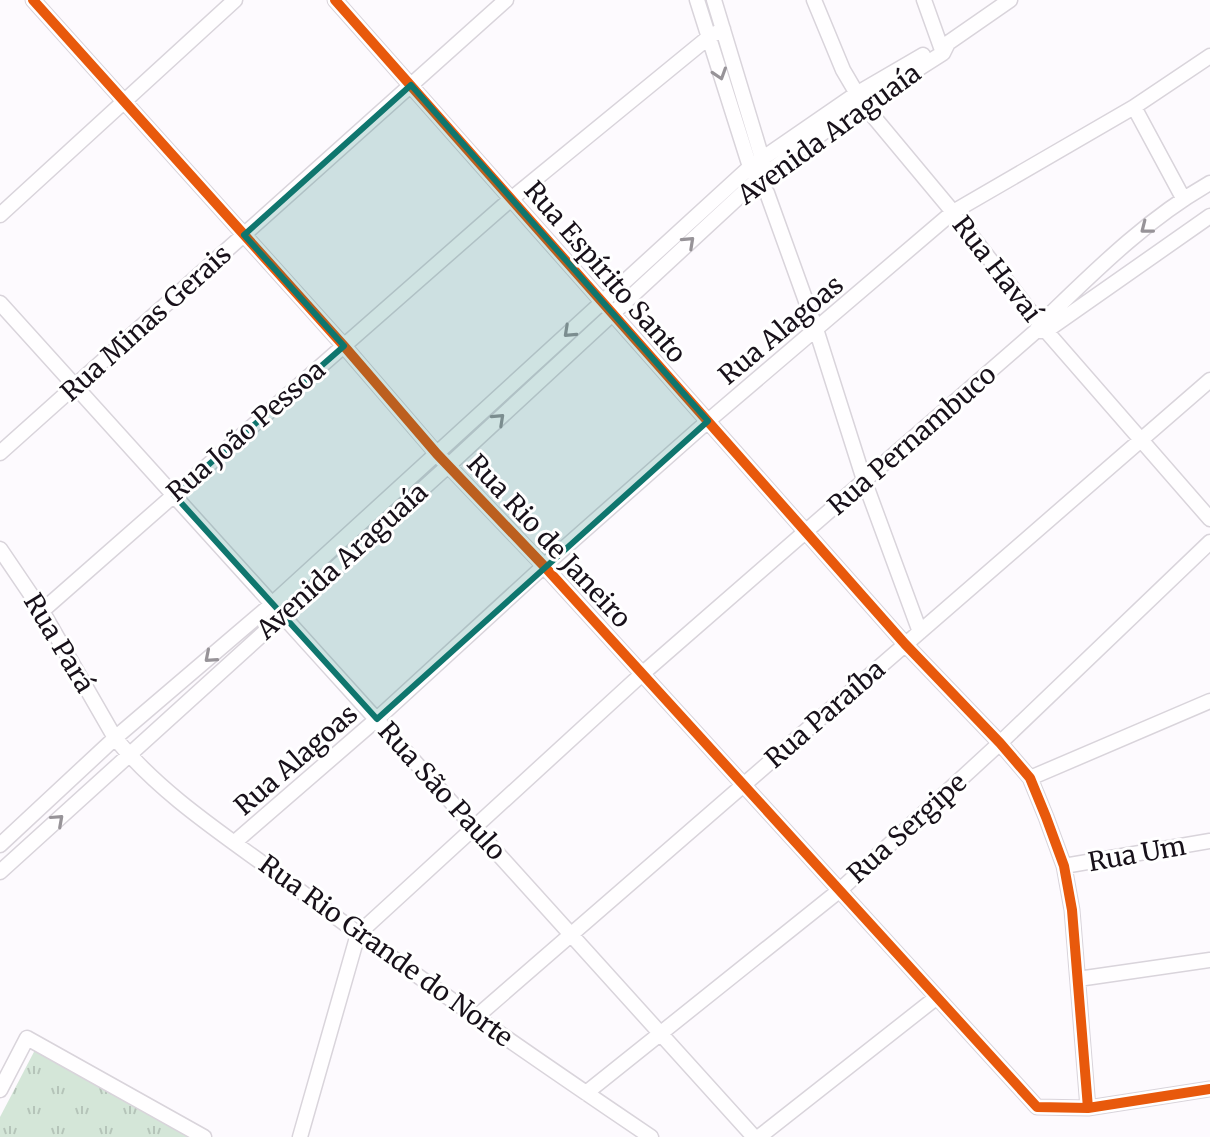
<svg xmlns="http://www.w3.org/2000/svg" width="1210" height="1137" font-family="Merriweather,serif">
	<defs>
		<pattern id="grass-tufts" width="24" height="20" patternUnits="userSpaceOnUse" patternTransform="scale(2)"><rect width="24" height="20" fill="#d4e6d8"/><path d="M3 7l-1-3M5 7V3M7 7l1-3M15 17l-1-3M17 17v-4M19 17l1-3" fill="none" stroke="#b5c4b9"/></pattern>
	</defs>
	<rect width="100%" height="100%" fill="#fdfafe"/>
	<path fill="url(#grass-tufts)" d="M36,1048L192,1137H0V1117Z"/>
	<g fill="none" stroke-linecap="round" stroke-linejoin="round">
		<defs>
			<path id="minor" d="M33,0L344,346L437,454L544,566L1037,1107L1088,1108L1210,1089
				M335,0L905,644L1000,743L1030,778L1046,817L1064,866L1072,910L1088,1108
				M697,0L750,167L767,193L816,329L864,480L920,632
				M714,0L764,165
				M814,0L843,70L863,104L953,212L1040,324L1210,519
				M924,0L943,53
				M1134,107L1183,198
				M0,215L235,0
				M0,303L754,1137
				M1037,331H1046L1210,216
				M0,453L506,0
				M0,549L42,611L115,738C162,796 229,838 288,882C407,970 528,1054 651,1137
				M42,611L511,199L709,37L723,29
				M1030,778L1210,701
				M235,842L377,719L544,566L708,421L953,212L1134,107L1210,56
				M0,845L115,738L272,604L750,167L856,94L923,55
				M1064,866L1210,841
				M0,872L449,465L757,180L863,104L943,53L948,43L1010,0
				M1078,979L1210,960
				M475,1018L1210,380
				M0,1090L27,1038L204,1137
				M586,1093L840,890L1000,743L1210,542
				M300,1137L358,934L642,674L1036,331L1040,324C1093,273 1145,220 1210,183
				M759,1137L937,997"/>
		</defs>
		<use href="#minor" stroke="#d9d4db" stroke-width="17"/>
		<use href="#minor" stroke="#fffeff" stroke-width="14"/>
		<defs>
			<path id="cycleway" d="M33,0L344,346L437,454L544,566L1037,1107L1088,1108L1210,1089
				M335,0L905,644L1000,743L1030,778L1046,817L1064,866L1072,910L1088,1108"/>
		</defs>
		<use href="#cycleway" stroke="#fff" stroke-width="15"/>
		<use href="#cycleway" stroke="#e8590c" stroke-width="10"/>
	</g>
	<defs><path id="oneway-chevron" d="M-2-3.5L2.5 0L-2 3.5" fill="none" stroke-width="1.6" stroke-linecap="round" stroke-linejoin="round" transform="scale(2)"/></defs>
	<g stroke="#979398">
		<use href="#oneway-chevron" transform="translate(720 74) rotate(72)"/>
		<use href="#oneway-chevron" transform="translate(1146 228) rotate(142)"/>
		<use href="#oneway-chevron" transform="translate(689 242) rotate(-43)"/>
		<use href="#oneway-chevron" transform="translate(569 332) rotate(137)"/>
		<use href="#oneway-chevron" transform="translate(499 419) rotate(-43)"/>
		<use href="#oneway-chevron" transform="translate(210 657) rotate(139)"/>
		<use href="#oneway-chevron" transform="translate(58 820) rotate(-42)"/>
	</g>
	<path fill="#0f766e" fill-opacity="0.2" stroke="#0f766e" stroke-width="6" stroke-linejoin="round" d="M411,85L708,421L377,719L174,495L344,346L244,235Z"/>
	<g text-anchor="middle" stroke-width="6" stroke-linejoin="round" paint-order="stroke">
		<g font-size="26" fill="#18111a" stroke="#fff">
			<text transform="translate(829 134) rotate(-36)" y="9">Avenida Araguaía</text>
			<text transform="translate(997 269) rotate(52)" y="9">Rua Havaí</text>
			<text transform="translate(605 272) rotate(49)" y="9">Rua Espírito Santo</text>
			<text transform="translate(146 323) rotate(-42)" y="9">Rua Minas Gerais</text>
			<text transform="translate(781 330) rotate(-40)" y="9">Rua Alagoas</text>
			<text transform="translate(246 431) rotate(-41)" y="9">Rua João Pessoa</text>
			<text transform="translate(912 440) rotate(-41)" y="9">Rua Pernambuco</text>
			<text transform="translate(549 541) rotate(47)" y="9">Rua Rio de Janeiro</text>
			<text transform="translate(342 561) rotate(-42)" y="9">Avenida Araguaía</text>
			<text transform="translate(59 643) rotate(59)" y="9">Rua Pará</text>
			<text transform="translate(825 714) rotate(-41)" y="9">Rua Paraíba</text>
			<text transform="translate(296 760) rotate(-41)" y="9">Rua Alagoas</text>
			<text transform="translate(442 791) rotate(48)" y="9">Rua São Paulo</text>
			<text transform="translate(907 828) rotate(-42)" y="9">Rua Sergipe</text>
			<text transform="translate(1137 854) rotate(-10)" y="9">Rua Um</text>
			<text transform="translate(386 951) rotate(36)" y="9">Rua Rio Grande do Norte</text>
		</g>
	</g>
</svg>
